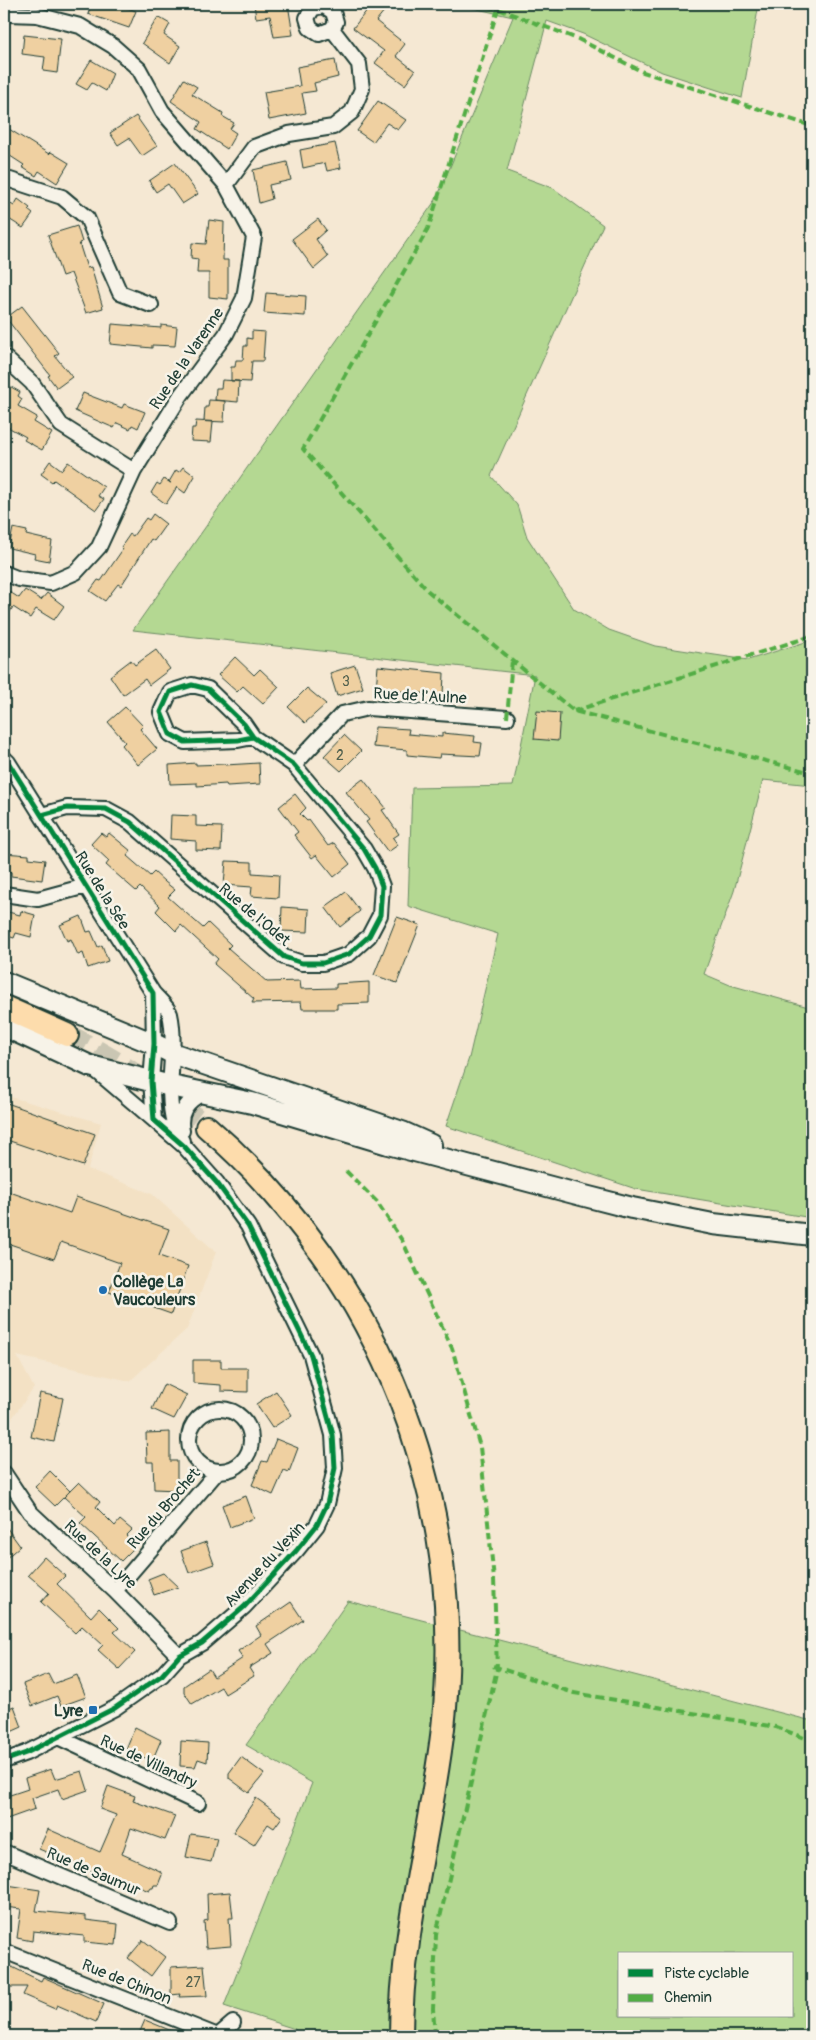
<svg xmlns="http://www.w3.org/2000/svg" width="816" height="2040" font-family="Pangolin,sans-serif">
	<rect width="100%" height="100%" fill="#f5e8d3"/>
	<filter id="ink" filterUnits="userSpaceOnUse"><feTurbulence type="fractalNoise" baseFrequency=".02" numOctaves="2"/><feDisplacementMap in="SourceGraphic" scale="10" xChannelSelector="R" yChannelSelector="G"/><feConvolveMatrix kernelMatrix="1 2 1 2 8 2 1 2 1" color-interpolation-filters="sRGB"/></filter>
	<g filter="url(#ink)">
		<path fill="#f3e1c4" d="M4,1095L101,1123L88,1169L152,1194L216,1252L187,1329L130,1381L17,1356L34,1388L4,1429Z"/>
		<path fill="#b4d892" stroke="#6a8a63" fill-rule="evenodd" d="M455,4H759L742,98L662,72L583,34L547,21L507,171L553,188L603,225L491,476L517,505L527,537L574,609L609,630L655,646L748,660L812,640V785L763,780L734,891L704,974L730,985L812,1008V1218L636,1189L446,1126L469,1058L498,934L408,906L412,788L513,786L535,675L133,630L437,198L513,17Z
			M348,1601L812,1721V2036H294L295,2029L224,2006L312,1783L246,1745ZM620,1954H792V2016H620Z"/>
		<path fill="#efd0a1" stroke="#1f3d34" d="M91,4H116L136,11L129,28L88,14Z
			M254,4H288L293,35L274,37L270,16L256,18Z
			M372,4H377L385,10L376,21L405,44L396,56L415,71L405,85L375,63L384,51L353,28Z
			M158,17L170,24L164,35L180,46L170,63L142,43Z
			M24,35L61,39L57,73L43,71L45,57L22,54Z
			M91,60L113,73L106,91L92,83L87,90L76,84Z
			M335,60L338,77L314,83L316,91L302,93L306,113L269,120L264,92L300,86L297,67Z
			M184,79L197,87L192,94L223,113L222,116L234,123L230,129L236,133L227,149L197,129L201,122L171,101Z
			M378,101L406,120L398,130L387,123L373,142L357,131Z
			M136,116L157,146L142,156L129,138L118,145L110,133Z
			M4,126L49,154L51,152L69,163L57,183L39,171L36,176L22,167L24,165L4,152Z
			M335,143L341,168L327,171L325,163L303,168L300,150Z
			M287,162L291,180L269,185L272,199L259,203L253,170Z
			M175,163L198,194L182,204L168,184L156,192L149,181Z
			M18,199L30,208L28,210L33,214L23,228L4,216V200L14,206Z
			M318,219L326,230L316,239L328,257L314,269L292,239Z
			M209,220L224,222L223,260H228V299L209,297V273H197L198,259L191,258L192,243L206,244Z
			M77,226L82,242L79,243L87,268L91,267L103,308L86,313L71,273L62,276L48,235Z
			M266,293L306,296L305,316L264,313Z
			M22,306L59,353L55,356L72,377L57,388L48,376L50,375L6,318Z
			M112,324L161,328V325L177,327L175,346L152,345V348L110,344Z
			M252,331L265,332L263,361H252L250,382L231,381V367H235L236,360H243L244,346H247V338L252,339Z
			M222,380L239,381L238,402L215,400L216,388H221Z
			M4,383L20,392L18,396L22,399L18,406L37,417L34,422L52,433L42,450L24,440L26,437L4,425Z
			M83,393L122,408L124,404L145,412L138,428L132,425L130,429L117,423L114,428L75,411Z
			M209,400L225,401L224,422L204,421L205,407H208Z
			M196,421L213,422L211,442L191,441L192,428H195Z
			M50,461L62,470L68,462L104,487L98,496L104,499L96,510L54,480L52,482L41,474Z
			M183,467L195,476L185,493L177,487L166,504L151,493L157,483L160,485L164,479L171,483L169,482L176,470L179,472Z
			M153,514L166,524L154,541L151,539L121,586L118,584L105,601L90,591L98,580L101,581L123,549L121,547L130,534L133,536L146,518L149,520Z
			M13,528L27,531L26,535L52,541L49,561L34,558L35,554L9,548Z
			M4,588L19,598L25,590L41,600L47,593L64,606L54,620L36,609L30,618L13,607L4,621Z
			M156,650L170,669L149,685L145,679L123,695L110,676L131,660L135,665Z
			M235,657L254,675L260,669L279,687L263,704L243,686L237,692L218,675Z
			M355,665L363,688L337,696L330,673Z
			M378,666L444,673L443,695L376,689Z
			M307,688L326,704L305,723L288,707Z
			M125,707L143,726L140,729L157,749L138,765L122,745L125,742L108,722Z
			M537,711L560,713L558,741L534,739Z
			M375,727L409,729L408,734L442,737V733L475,736L474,742L482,743L480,756L440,754L439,758L407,755V750L373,747Z
			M344,735L361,751L341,771L324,756Z
			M196,763V765L225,764V765L259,763L260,784L227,786L226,784L197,786V783L170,784L169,765Z
			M363,779L386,808L382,810L399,834L393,838L398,845L388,852L366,822L369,820L346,792Z
			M295,794L306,808L300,814L307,821L309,820L328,846L334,843L350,864L334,877L316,855L312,858L294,835L298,832L279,807Z
			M171,815L196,816V826L222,827L221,851L196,850V841L170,839Z
			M101,833L106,837L109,833L131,851L127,856L150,876L154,872L165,882L175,890L168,897L203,928L208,923L231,945L228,948L267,982L300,981L301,989L336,988V984L369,982V1003L337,1004V1009H302L301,1002L252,1003L254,999L214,964L218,959L181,925L176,931L156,911L160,906L140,887L136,891L106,865L109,861L91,844Z
			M4,853L29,855V858L45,860L42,880L11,876V872L4,870Z
			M226,861L252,862V873L279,875L278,898L251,896L252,887L224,885Z
			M346,892L360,911L340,927L325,907Z
			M282,907L309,909L308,932L281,931Z
			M4,911L20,915L21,911L35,915L31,937L16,933L14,938L4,935Z
			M81,916L87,932L91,931L98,947L102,945L108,961L88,968L83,953L78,955L71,939L67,941L60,925Z
			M397,917L420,925L397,983L374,975Z
			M4,1102L95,1134L83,1166L4,1139Z
			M4,1190L70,1213L76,1197L169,1229L159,1256L188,1266L171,1314L109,1292L120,1263L61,1242L54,1259L4,1242Z
			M193,1360H221V1368H248V1392L221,1391V1385L193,1383Z
			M164,1384L187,1395L174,1419L152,1409Z
			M276,1391L292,1415L272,1428L256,1404Z
			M40,1393L63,1398L54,1442L31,1437Z
			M170,1432V1461H177V1490L154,1489L153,1462H147L146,1433Z
			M276,1439L298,1448L289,1472L284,1470L273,1495L252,1485L262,1461L267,1462Z
			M50,1471L70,1491L55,1506L35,1487Z
			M79,1482L100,1502L96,1507L115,1526L120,1520L132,1530L126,1536L136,1546L121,1561L80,1523L86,1517L64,1497Z
			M246,1496L254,1518L230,1527L222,1505Z
			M4,1524L20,1546L4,1560Z
			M206,1542L214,1564L189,1573L181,1551Z
			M44,1557L65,1576L57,1584L91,1617L99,1608L119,1628L114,1632L135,1652L119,1669L98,1650L103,1645L82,1626L75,1633L41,1602L49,1593L28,1575Z
			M163,1573L178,1587L154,1595L148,1579Z
			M291,1602L303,1620L267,1644L273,1653L249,1668L254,1676L225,1694L221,1687L192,1704L184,1692V1686L209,1669L214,1677L243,1658L238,1651L261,1635L256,1626Z
			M48,1674L53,1684L77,1675L86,1697L61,1706L57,1696L32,1706L23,1684Z
			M14,1706L22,1727L4,1735V1710Z
			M135,1727L161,1740L152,1761L126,1749Z
			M181,1741L208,1743L207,1762L198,1759L195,1767L180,1766Z
			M241,1757L264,1774L249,1793L229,1778V1773Z
			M51,1769L55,1779L82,1771L88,1790L62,1799L58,1789L32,1798L35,1809L4,1820V1797L28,1789L25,1778Z
			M108,1786L135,1796L133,1801L175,1816L165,1840L131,1828L122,1854L160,1871L162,1875L158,1885H154L153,1888H151L149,1891L108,1874L107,1878L39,1849L48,1829L100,1852L116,1815L100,1809Z
			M256,1798L282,1817L274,1828L268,1824L254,1845L233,1832Z
			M191,1834L217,1838L211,1862L186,1857Z
			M7,1885L40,1890L36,1911L86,1916V1920L118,1924L116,1945L84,1942V1936L33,1931L32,1941L17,1938L21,1909L4,1907Z
			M230,1892L233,1918H229L231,1946L206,1948L204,1921L208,1920L207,1894Z
			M143,1940L165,1957L151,1976L128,1958Z
			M204,1965L207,1996L179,1997L180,1994L171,1995V1967Z
			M4,1967H12L41,1981L43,1977L104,2004L96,2022L57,2005L55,2009L23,1995L27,1987H4Z
			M145,2020L184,2036H138Z"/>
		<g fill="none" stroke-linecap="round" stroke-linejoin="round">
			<path stroke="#cac6b3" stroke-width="22" stroke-dasharray="22 11" stroke-linecap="butt" d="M67,1035C118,1060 162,1092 207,1127"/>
			<defs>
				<path id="minor" d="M4,5L9,14L37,15L80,26L113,46L139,69L162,111L226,185L254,237L244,298L226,334L181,395L134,471L99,547L76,572L51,583L19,579L4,573
					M4,178L62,197L87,218L120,293L151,305
					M226,185L254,147L289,134L333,127L352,112L362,89L359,64L332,29L336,22L333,12L324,6L313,8L307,18L310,28L319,34L332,29
					M4,357L32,383L61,425L134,471
					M4,758L8,762L153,993L154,1044L151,1081L154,1120L184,1146L217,1183L248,1226L311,1355L333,1435L335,1468L327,1504L317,1525L296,1551L244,1607L202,1643L179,1656L162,1675L115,1708L26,1753L4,1761
					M294,765L342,714L368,708L507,718
					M42,815L67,808L106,809L130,822L284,957L302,963H323L349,954L369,936L380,915L382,886L375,868L364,849L294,765L253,737L244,724L208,689L192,685L170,692L161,712L170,734L185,742L238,740L253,737
					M4,894L38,899L86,886
					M153,993C158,999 168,1007 170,1014C178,1050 164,1088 174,1123C176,1129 179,1136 182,1141
					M94,1069L154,1120
					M182,1131C178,1112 187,1101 203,1093
					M189 1440a31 31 0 1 1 62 0a31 31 0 1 1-62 0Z
					M4,1473L30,1512L115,1591L179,1656
					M115,1591L218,1471
					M58,1737L198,1803
					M4,1852L170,1923
					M4,1951L218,2036L233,2023"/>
				<path id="secondary" d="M4,982L154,1044L172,1053L402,1132L431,1145
					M4,1026L90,1066L171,1086L252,1103L388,1144L581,1195L632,1208L713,1224L812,1235"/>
				<path id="primary" d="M4,1007L67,1035
					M207,1127C380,1277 469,1500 443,1728C431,1831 401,1932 401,2036"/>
			</defs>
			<use href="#minor" stroke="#1f3d34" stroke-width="18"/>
			<use href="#secondary" stroke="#1f3d34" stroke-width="24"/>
			<use href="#primary" stroke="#1f3d34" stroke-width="26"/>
			<use href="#minor" stroke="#f7f3e8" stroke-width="14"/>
			<use href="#secondary" stroke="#f7f3e8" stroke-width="20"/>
			<use href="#primary" stroke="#fddcac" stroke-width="22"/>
			<path stroke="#52ad45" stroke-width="4" stroke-dasharray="8 4" stroke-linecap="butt" d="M475,4L498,9L578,39L643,72L812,126
				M498,9L428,229L303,449L428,591L574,711L812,773
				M574,711L812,636
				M507,718L512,660
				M346,1171L377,1202L403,1242L452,1348L480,1447L494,1579L497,1669L436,1935L433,2009L435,2036
				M493,1666L574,1693L776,1727L812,1741"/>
			<defs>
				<path id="cycleway" d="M4,758L8,762L153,993L154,1044L151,1081L154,1120L184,1146L217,1183L248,1226L311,1355L333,1435L335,1468L327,1504L317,1525L296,1551L244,1607L202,1643L179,1656L162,1675L115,1708L26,1753L4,1761
					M42,815L67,808L106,809L130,822L284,957L302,963H323L349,954L369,936L380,915L382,886L375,868L364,849L294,765L253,737L244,724L208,689L192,685L170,692L161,712L170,734L185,742L238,740L253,737"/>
			</defs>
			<use href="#cycleway" stroke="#f7f3e8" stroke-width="8"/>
			<use href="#cycleway" stroke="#00873e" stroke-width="5"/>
		</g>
	</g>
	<g fill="#1f6fb2" stroke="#f7f3e8" stroke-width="2">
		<circle cx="103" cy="1290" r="5"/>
		<rect x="88" y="1705" width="10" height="10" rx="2.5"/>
	</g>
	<g text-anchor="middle" stroke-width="5" stroke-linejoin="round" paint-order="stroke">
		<g font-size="14" fill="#53624f">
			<text x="346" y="686">3</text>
			<text x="340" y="760">2</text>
			<text x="193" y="1987">27</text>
		</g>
		<g font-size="16" fill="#1f3d34" stroke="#f7f3e8">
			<text transform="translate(186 358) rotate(-56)" y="6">Rue de la Varenne</text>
			<text transform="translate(420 695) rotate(3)" y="6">Rue de l'Aulne</text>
			<text transform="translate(103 890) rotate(58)" y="6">Rue de la Sée</text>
			<text transform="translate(255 914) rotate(40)" y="6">Rue de l'Odet</text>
			<text transform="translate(163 1508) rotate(-49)" y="6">Rue du Brochet</text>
			<text transform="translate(101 1554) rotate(43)" y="6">Rue de la Lyre</text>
			<text transform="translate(264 1564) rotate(-47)" y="6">Avenue du Vexin</text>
			<text transform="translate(149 1761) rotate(25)" y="6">Rue de Villandry</text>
			<text transform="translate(94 1871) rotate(23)" y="6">Rue de Saumur</text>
			<text transform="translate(127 1981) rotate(22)" y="6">Rue de Chinon</text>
		</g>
		<g font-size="16" font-weight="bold" fill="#1f3d34" stroke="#f7f3e8" text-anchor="start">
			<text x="113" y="1287">Collège La<tspan x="113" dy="18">Vaucouleurs</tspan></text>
			<text x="83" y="1716" text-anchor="end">Lyre</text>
		</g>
	</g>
	<rect width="816" height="2040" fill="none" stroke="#f7f3e8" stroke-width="20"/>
	<rect x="10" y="10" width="796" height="2020" fill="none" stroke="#1f3d34" stroke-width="2" filter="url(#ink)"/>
	<rect x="618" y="1952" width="175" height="65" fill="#f7f3e8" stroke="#a1aaa0"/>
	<rect x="628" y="1969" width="25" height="8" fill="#00873e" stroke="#a1aaa0"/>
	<text x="664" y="1978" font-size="15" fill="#1f3d34">Piste cyclable</text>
	<rect x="628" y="1994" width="25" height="8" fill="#52ad45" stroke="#a1aaa0"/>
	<text x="664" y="2002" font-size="15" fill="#1f3d34">Chemin</text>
</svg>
